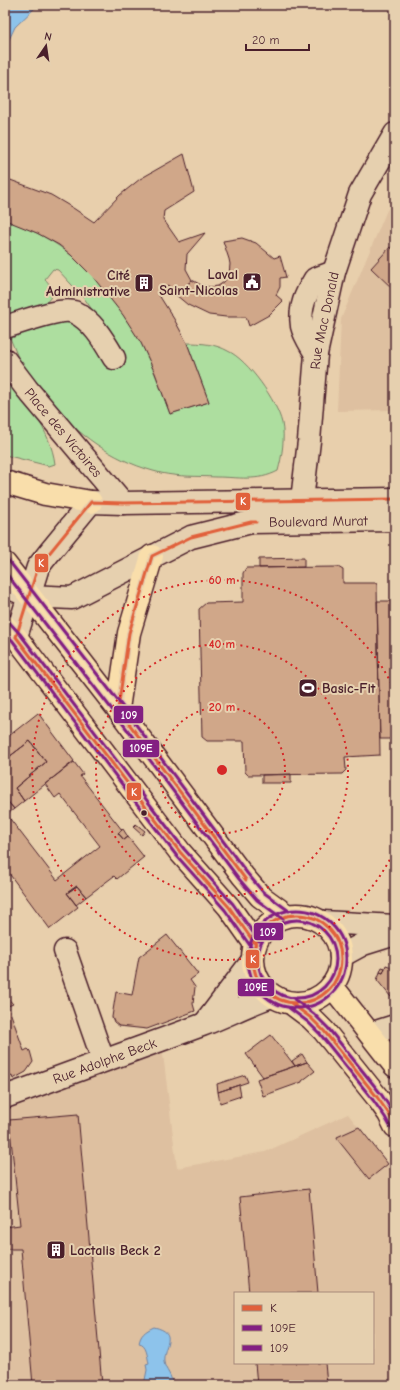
<svg xmlns="http://www.w3.org/2000/svg" width="400" height="1390" font-family="'Comic Neue',sans-serif">
	<rect width="100%" height="100%" fill="#e8cfac"/>
	<filter id="ink" filterUnits="userSpaceOnUse"><feTurbulence type="fractalNoise" baseFrequency=".025" numOctaves="2"/><feDisplacementMap in="SourceGraphic" scale="8" xChannelSelector="R" yChannelSelector="G"/><feConvolveMatrix kernelMatrix="1 2 1 2 8 2 1 2 1" color-interpolation-filters="sRGB"/></filter>
	<g filter="url(#ink)">
		<path fill="#dec0a0" fill-rule="evenodd" d="M395,201V410L337,411L341,319L387,210Z
			M162,1046L177,1168L265,1152L348,1114L395,1174V1385H5V1102ZM235,1293H373V1363H235Z"/>
		<path fill="#adde9f" stroke="#7c7e65" d="M7,220C25,227 43,235 59,246C90,267 124,310 141,343C153,366 161,390 170,414L209,402L187,343C201,343 216,344 228,351C248,360 277,401 282,423C285,438 282,456 278,471C257,482 238,477 216,477C197,476 179,477 161,473C118,463 84,439 54,408C47,401 40,395 35,388C24,374 15,350 8,333L59,321L69,323L80,327L95,314L84,298L58,270L53,269L45,279C49,283 53,289 51,296C49,306 15,316 5,320V226Z
			M5,374C25,399 51,431 55,464L49,466L5,455Z"/>
		<path fill="#8dc3eb" stroke="#72819e" d="M5,5H38L15,27L5,48Z
			M154,1327C180,1333 162,1346 164,1362C165,1370 173,1376 172,1385H144L147,1370L146,1364L149,1363C147,1356 147,1345 139,1344C140,1335 145,1331 154,1327Z"/>
		<path fill="#d0a789" stroke="#4a1f2b" d="M184,154L194,192L164,211L163,219L179,242L205,233L187,254L186,269L192,280L176,295L168,285L157,292L174,319L187,343L209,402L170,414L155,373L141,343L123,315L93,277L71,255L59,245L37,233L5,220V178L51,195L73,208L94,222L120,195L140,179Z
			M242,238L256,243L274,258L280,256L286,277L280,278V287L276,295L283,301L269,315L249,326L246,317H226L209,315L188,305L176,295L192,280L201,285L210,287L218,286L224,282L229,275L230,264L229,259L223,241Z
			M390,247L395,252V291L371,268Z
			M304,558V567L259,568V559Z
			M338,567L343,570V583H376L377,585L380,755L345,757L346,770L342,774L248,775L245,772L244,741H207L202,737L199,609L206,603L243,602V573L246,568Z
			M377,601H395V739H380Z
			M38,713L74,761L24,801L15,788L46,762L30,741L5,760V739Z
			M30,741L46,762L15,788L24,801L14,809L5,798V760Z
			M74,762L83,774L80,776L122,830L118,833L124,840L128,837L144,857L117,879L114,876L86,897L77,886L67,893L78,907L50,929L5,868V816L7,815L57,880L100,846L60,794L55,798L45,784Z
			M291,774V783H262V775Z
			M5,798L14,809L5,816Z
			M136,824L145,831L142,835L133,827Z
			M123,829L128,837L124,840L118,833Z
			M77,886L86,897L76,905L67,893Z
			M167,935L198,974L190,980L195,987L193,1004L195,1011L147,1029L119,1026L114,1022L112,1017L116,992L132,995L139,957Z
			M386,965L395,968V1002L377,980L380,972L383,973Z
			M382,967L385,968L383,973L380,972Z
			M5,995L13,1004L8,1006L24,1051L28,1049L30,1051L33,1062L26,1072L13,1079L12,1076L5,1079Z
			M271,1035L295,1066L263,1077L246,1054Z
			M302,1054L307,1062L295,1066L292,1061Z
			M307,1062L315,1071L302,1081V1082L263,1096L257,1079Z
			M245,1075L248,1082L218,1092L217,1084Z
			M239,1085L241,1096L220,1103L218,1092Z
			M78,1114L102,1385H33L21,1249H5V1227L20,1225L9,1120Z
			M359,1127L388,1164L369,1179L338,1140L337,1137Z
			M309,1189L318,1293H249L240,1197Z
			M255,1363H325L327,1385H257Z"/>
		<g fill="none" stroke-linecap="round" stroke-linejoin="round">
			<defs>
				<g id="minor">
					<path d="M5,327C19,323 62,307 74,312C93,321 104,341 114,358"/>
					<path d="M316,354C311,345 304,335 302,326C299,307 306,294 315,279L334,272"/>
					<path id="s1" d="M5,360L27,389L123,503"/>
					<path id="s2" d="M302,516V500L309,441L316,354L334,272L360,194L395,134"/>
					<path id="s3" d="M5,586L29,596L72,598L191,537L251,522L395,520"/>
					<path d="M16,637L38,567L49,553L91,502L123,503L395,499"/>
					<path d="M323,922L395,926"/>
					<path d="M65,951L103,1060"/>
					<path d="M341,956L363,944L395,934"/>
					<path d="M206,1022L252,961"/>
					<path d="M370,1034L395,1026"/>
					<path id="s4" d="M5,1097C71,1073 136,1049 202,1025C226,1016 248,1004 272,996"/>
				</g>
				<path id="major" d="M5,482L45,494L91,502
					M5,564L118,709L243,876L260,896L286,915
					M5,626L16,637L180,852L229,907L255,944
					M118,709L129,633L152,556
					M253 959a44 44 0 1 1 88 0a44 44 0 1 1-88 0Z
					M332,986L395,1066
					M291,1003L311,1018L324,1031L377,1097L389,1114L395,1126"/>
			</defs>
			<use href="#minor" stroke="#4a1f2b" stroke-width="25"/>
			<use href="#major" stroke="#4a1f2b" stroke-width="25"/>
			<use href="#minor" stroke="#e6d0af" stroke-width="22"/>
			<use href="#major" stroke="#f9deab" stroke-width="22"/>
			<defs>
				<path id="bus-1" d="M91,502L123,503L395,499
					M152,556L191,537L251,522H256
					M16,637L180,852L229,907L255,944
					M16,637L38,567L91,502
					M118,709L246,880
					M118,709L129,633L152,556
					M253 959a44 44 0 1 1 88 0a44 44 0 1 1-88 0Z
					M291,1003L311,1018L324,1031L377,1097L389,1114L395,1126"/>
				<path id="bus-2" d="M5,572L114,712L239,879L257,900L283,919
					M5,633L12,640L176,855L225,910L251,947
					M248 959a49 49 0 1 1 98 0a49 49 0 1 1-98 0Z
					M288,1007L308,1022L320,1034L373,1100L385,1117L391,1128"/>
				<path id="bus-3" d="M9,561L122,706L247,873L263,892L289,911
					M9,622L20,634L184,849L233,904L259,941
					M258 959a39 39 0 1 1 78 0a39 39 0 1 1-78 0Z
					M294,999L314,1014L328,1028L381,1094L395,1115"/>
			</defs>
			<use href="#bus-1" stroke="#e6d0af" stroke-width="6"/>
			<use href="#bus-2" stroke="#e6d0af" stroke-width="6"/>
			<use href="#bus-3" stroke="#e6d0af" stroke-width="6"/>
			<use href="#bus-1" stroke="#e1603b" stroke-width="3"/>
			<use href="#bus-2" stroke="#831f82" stroke-width="3"/>
			<use href="#bus-3" stroke="#831f82" stroke-width="3"/>
		</g>
	</g>
	<g fill="none" stroke="#d62828" stroke-width="2" stroke-dasharray="2 4">
		<circle cx="222" cy="770" r="63"/>
		<circle cx="222" cy="770" r="126"/>
		<path d="M395 849A190 190 0 1 1 395 691"/>
	</g>
	<defs>
		<symbol id="civic-square" viewBox="-11 -11 22 22"><rect x="-9" y="-9" width="18" height="18" rx="4" fill="#4a1f2b" stroke="#e6d0af"/><path d="M-.6-6.5H3V-4.5H.6V-3L4-1V1h2V6H-6V1h2V-1L-.6-3ZM-1.2 2.5V6h2.4V2.5Z" fill="#fff"/></symbol>
		<symbol id="building-square" viewBox="-11 -11 22 22"><rect x="-9" y="-9" width="18" height="18" rx="4" fill="#4a1f2b" stroke="#e6d0af"/><path d="M-4-6H4V6H1V3H-1V6H-4ZM-2.5-4.3h1.7v1.8h-1.7ZM.8-4.3h1.7v1.8H.8ZM-2.5-1h1.7V.8h-1.7ZM.8-1h1.7V.8H.8Z" fill="#fff"/></symbol>
		<symbol id="stadium-square" viewBox="-11 -11 22 22"><rect x="-9" y="-9" width="18" height="18" rx="4" fill="#4a1f2b" stroke="#e6d0af"/><path d="M0-5a6.5 5 0 1 0 0 10a6.5 5 0 1 0 0-10ZM-3.5-1.8h7v3.6h-7Z" fill="#fff"/></symbol>
	</defs>
	<g fill-rule="evenodd">
		<use href="#civic-square" x="241" y="271" width="22" height="22"/>
		<use href="#building-square" x="133" y="272" width="22" height="22"/>
		<use href="#stadium-square" x="297" y="677" width="22" height="22"/>
		<use href="#building-square" x="45" y="1239" width="22" height="22"/>
	</g>
	<circle fill="#4a1f2b" stroke="#e6d0af" stroke-width="1.5" cx="144" cy="813" r="3.5"/>
	<g text-anchor="middle" stroke-width="4" stroke-linejoin="round" paint-order="stroke">
		<g font-size="14" font-weight="bold" fill="#4a1f2b" stroke="#e6d0af" text-anchor="end">
			<text x="238" y="279">Laval<tspan x="238" dy="16">Saint-Nicolas</tspan></text>
			<text x="130" y="280">Cité<tspan x="130" dy="16">Administrative</tspan></text>
			<text x="322" y="693" text-anchor="start">Basic-Fit</text>
			<text x="70" y="1255" text-anchor="start">Lactalis Beck 2</text>
		</g>
		<g font-size="14" fill="#4a1f2b" stroke="#e6d0af">
			<text dy="5" stroke="none"><textPath href="#s2" startOffset="197">Rue Mac Donald</textPath></text>
			<text dy="5" stroke="none"><textPath href="#s1" startOffset="93">Place des Victoires</textPath></text>
			<text dy="5" stroke="none"><textPath href="#s3" startOffset="332">Boulevard Murat</textPath></text>
			<text dy="5" stroke="none"><textPath href="#s4" startOffset="106">Rue Adolphe Beck</textPath></text>
		</g>
	</g>
	<circle cx="222" cy="770" r="6" fill="#d62828" stroke="#e6d0af" stroke-width="2"/>
	<g font-size="12" text-anchor="middle" font-weight="bold" fill="#d62828" stroke="#e6d0af" stroke-width="4" stroke-linejoin="round" paint-order="stroke">
		<text x="222" y="584">60 m</text>
		<text x="222" y="648">40 m</text>
		<text x="222" y="711">20 m</text>
	</g>
	<g stroke="#e6d0af" stroke-width="1.5">
		<rect x="235" y="492" width="16" height="19" rx="4" fill="#e1603b"/>
		<rect x="34" y="553" width="15" height="20" rx="4" fill="#e1603b"/>
		<rect x="113" y="705" width="31" height="19" rx="4" fill="#831f82"/>
		<rect x="122" y="739" width="38" height="19" rx="4" fill="#831f82"/>
		<rect x="126" y="782" width="16" height="19" rx="4" fill="#e1603b"/>
		<rect x="253" y="922" width="31" height="19" rx="4" fill="#831f82"/>
		<rect x="245" y="949" width="15" height="20" rx="4" fill="#e1603b"/>
		<rect x="237" y="978" width="38" height="19" rx="4" fill="#831f82"/>
	</g>
	<g font-size="11" text-anchor="middle" font-weight="bold" fill="#fff">
		<text x="243" y="505">K</text>
		<text x="41" y="567">K</text>
		<text x="129" y="719">109</text>
		<text x="141" y="752">109E</text>
		<text x="134" y="796">K</text>
		<text x="268" y="936">109</text>
		<text x="253" y="963">K</text>
		<text x="256" y="991">109E</text>
	</g>
	<rect width="400" height="1390" fill="none" stroke="#e6d0af" stroke-width="20"/>
	<rect x="10" y="10" width="380" height="1370" fill="none" stroke="#4a1f2b" stroke-width="1.5" filter="url(#ink)"/>
	<rect x="234" y="1292" width="140" height="72" fill="#e6d0af" stroke="#a8897a"/>
	<rect x="242" y="1305" width="20" height="6" fill="#e1603b" stroke="#a8897a"/>
	<text x="270" y="1312" font-size="12" fill="#4a1f2b">K</text>
	<rect x="242" y="1325" width="20" height="6" fill="#831f82" stroke="#a8897a"/>
	<text x="270" y="1332" font-size="12" fill="#4a1f2b">109E</text>
	<rect x="242" y="1345" width="20" height="6" fill="#831f82" stroke="#a8897a"/>
	<text x="270" y="1352" font-size="12" fill="#4a1f2b">109</text>
	<g transform="translate(46 46) rotate(13)" stroke="#e6d0af" stroke-width="3" paint-order="stroke">
	<path d="M0-3L7 15L0 10L-7 15Z" fill="#4a1f2b"/>
	<text y="-6" font-size="11" font-weight="bold" text-anchor="middle" fill="#4a1f2b">N</text>
	</g>
	<path d="M246 44v6h63v-6" fill="none" stroke="#4a1f2b" stroke-width="2"/>
	<text x="252" y="44" font-size="12" fill="#4a1f2b" stroke="#e6d0af" stroke-width="3" paint-order="stroke">20 m</text>
</svg>
